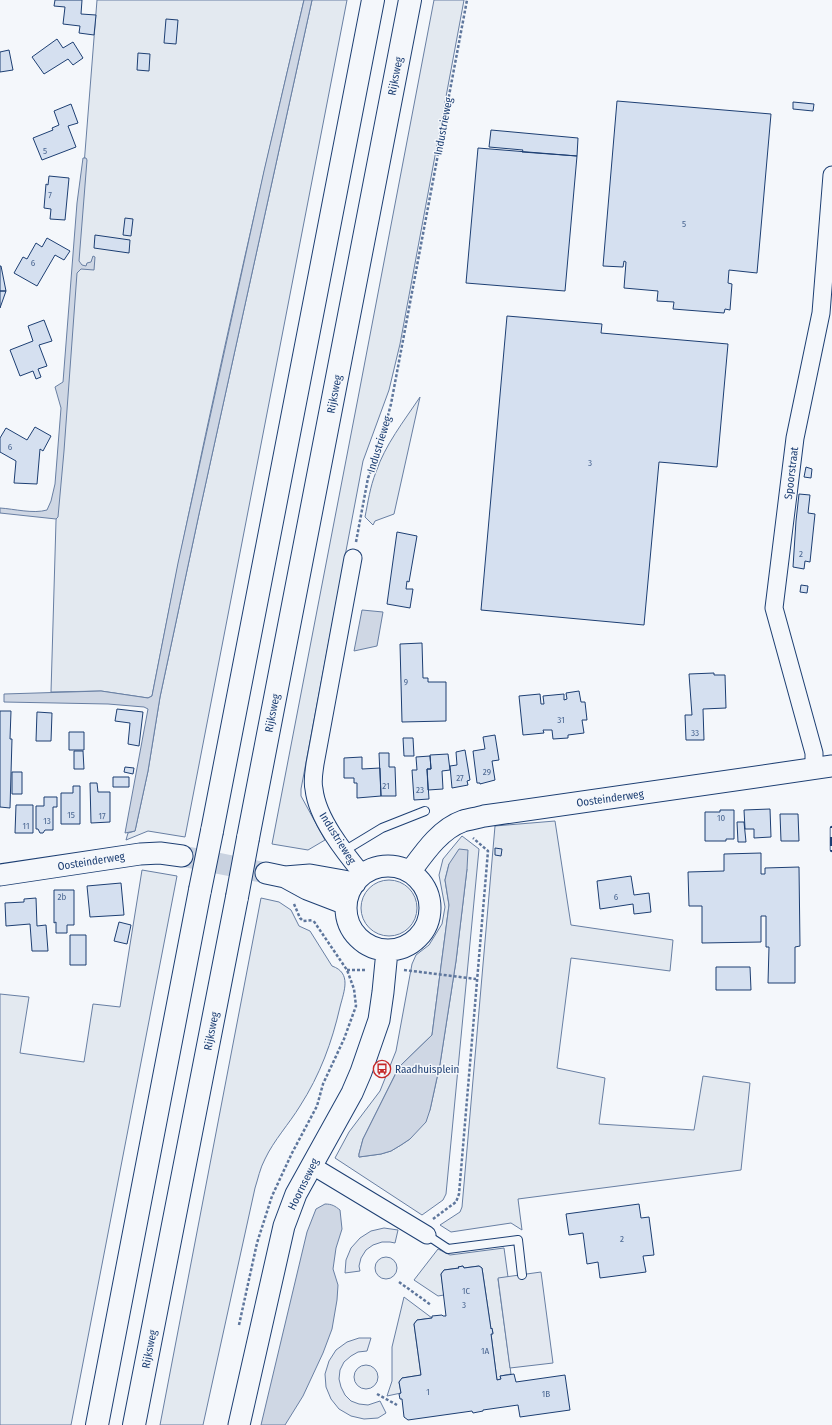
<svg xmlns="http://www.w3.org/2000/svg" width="832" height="1425" font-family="'Fira Sans Condensed',sans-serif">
	<rect width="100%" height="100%" fill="#f4f7fb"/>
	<path fill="#e3e9f0" stroke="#687fa3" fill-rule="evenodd" d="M97,0H304C250,231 197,463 152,696L148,698L101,691L51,692L56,521Z
		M312,0H347L185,837L148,831L126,840L128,833L135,831L148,771L160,697L199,514Z
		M434,0H464L400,344L389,390L363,461L301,789V796L325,840L308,850L272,844L358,398Z
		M420,397L394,514L375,521L373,525L365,517C368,502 370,487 376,472C385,445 404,421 420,397Z
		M555,821L571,925L673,940L670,971L571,958L557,1068L605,1078L599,1124L694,1130L703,1076L750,1083L741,1170L518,1199L522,1230L511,1223L451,1232L440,1225L460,1212L462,1207L495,826Z
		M462,836L479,849L446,1194L443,1200L422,1215L335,1158L349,1132L380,1091L396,1051L412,964L416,955L429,945L442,924L445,907L439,875L443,859ZM449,864L467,869L456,961L440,1064L430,1110L410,1139L401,1145L391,1151L381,1154L359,1157V1154L363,1139L399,1067L432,1035L449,905L445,880Z
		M142,870L177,876L71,1425H0V994L29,997L20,1053L84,1062L93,1004L120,1007Z
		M361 908a28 28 0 1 1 56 0a28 28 0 1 1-56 0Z
		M261,898L279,902L291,910L299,926L310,931L332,966C352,973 344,991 340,1007C332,1042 320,1075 300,1106C289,1124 274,1140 265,1159C260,1168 258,1179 255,1188L203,1425H160Z
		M504,1248L508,1277L498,1279L511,1374L500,1376L501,1379L497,1380L491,1334L493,1333L492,1329H491L482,1268L479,1266L464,1268L463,1266L458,1267L459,1268L444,1270L441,1274L444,1295L438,1296L414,1280L438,1249L450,1255Z
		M375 1268a11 11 0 1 1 22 0a11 11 0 1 1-22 0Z
		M404,1297L432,1318L417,1320L414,1324L421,1375L402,1378L399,1382L401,1393L387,1396L392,1381V1347Z
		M354 1377a12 12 0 1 1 24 0a12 12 0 1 1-24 0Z"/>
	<path fill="#e3e8f0" stroke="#687fa3" d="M384,1228L398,1230L395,1243L390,1242H382L373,1245L366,1250L361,1258L359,1266L360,1271L345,1273L346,1260L351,1248L360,1238L371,1231Z
		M541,1272L553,1363L510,1368L498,1278Z
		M359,1338H371L367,1351L358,1352L351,1356L344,1362L340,1370L339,1379L341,1387L345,1395L351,1401L359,1404L368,1405L380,1401L386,1413L378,1418L364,1419L351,1416L339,1409L331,1399L326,1387L325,1374L329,1361L336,1350L347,1342Z"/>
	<path fill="#cfd7e4" stroke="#687fa3" d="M304,0H312L199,514L160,697L148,771L135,831L125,833L148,709L144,707L108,704L4,702V694L101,691L148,698L152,696L178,563L264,171Z
		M83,158H86L87,160L79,261L82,265L86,266L87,263L91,262L93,256L95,257L94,270L81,269L77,273L64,451L58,517L56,519L0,513V508C15,509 33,514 47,510L51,501L55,484L61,408L55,387L63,382L77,203Z
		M362,610L383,612L377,646L354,651Z
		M459,849L468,850L467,869L456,961L440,1064L430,1110L426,1122L410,1139L401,1145L391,1151L381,1154L359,1157V1154L363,1139L399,1067L432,1035L449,905L445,880L449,864Z
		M325,1204C332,1204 335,1206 340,1210L342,1229L336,1248L333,1269L338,1285L337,1300L332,1329L323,1353L303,1396L285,1425H261L307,1232L316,1209Z"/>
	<path fill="#d5e0f0" stroke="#1d3f73" d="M55,0H82L81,14L96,15L94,35L79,33L80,26L63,24L65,7L54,6Z
		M166,19L178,20L176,44L164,43Z
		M57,39L63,48L73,42L83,58L73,65L68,59L44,74L32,57Z
		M9,50L13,70L0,72V52Z
		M138,53L150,54L149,71L137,70Z
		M617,101L771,114L757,273L729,270L728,283L732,284L730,310L725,309L724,313L673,309L674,302L657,301L658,291L624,288L626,262L624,261L623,267L603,266Z
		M793,102L814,104L813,111L793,109Z
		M71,104L78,123L68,126L76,147L42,160L33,138L53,130L52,128L59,125L54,111Z
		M491,130L578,138L577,156L522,152L523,150L489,147Z
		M478,148L577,156L565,291L466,283Z
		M49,176L69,178L65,220L50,219L51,209L44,208L46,184L48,185Z
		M125,218L133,219L131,236L123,235Z
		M95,235L130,240L129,253L94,248Z
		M47,238L70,251L64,260L55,255L37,286L14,273L23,257L27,259L36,243L42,247Z
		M0,266H1L6,291H0Z
		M0,291H6L0,308Z
		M507,316L602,324L601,333L728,344L717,467L659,462L644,625L481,610Z
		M44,320L52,341L39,345L47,366L38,369L41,377L36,379L33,371L20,376L10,350L33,341L28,326Z
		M35,427L51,436L43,451L40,449L37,484L14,483L16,461L0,452V438L6,428L27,440Z
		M806,467L812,469L811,478L804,477Z
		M799,494L810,495L808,513L815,514L810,562L805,561L804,569L793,567L796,521Z
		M397,532L417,536L409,582L407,581L406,589H413L410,608L387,604Z
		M801,585L808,586L807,593L800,592Z
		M422,643L423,678H428V682H446V721L402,722L400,644Z
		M714,673V675H725L726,708L703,709L704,740H686L685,715H692L689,674Z
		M579,691L581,702H585L587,720H582L584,733L568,735V738L553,739L552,730H543L544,733L523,735L519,696L540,694L541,704H544L543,696L564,694V700L567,699L566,693Z
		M117,709L143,712L139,746L128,744L130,723L115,721Z
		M0,711H11L10,739H12L10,808L0,807Z
		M37,712L52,713L51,741H36Z
		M69,732H84V750H69Z
		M495,735L499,760L492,761L495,780L480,784V783H477L473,751L485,749L483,737Z
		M403,738H413L414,756H404Z
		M465,750L470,780L467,781L468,785L452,788L450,766L457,765L456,752Z
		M74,751H83L84,769H74Z
		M379,753H389V767H395L396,796H381Z
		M448,754L450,770L442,771L443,789L428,790L427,769H431L430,755Z
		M430,756L431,769H427L429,799L414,800L412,770H417L416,757Z
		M362,757V769L380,768L381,796L357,798V783H354V778H344V758Z
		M125,767L134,768L133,774L124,772Z
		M12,772H22V794H12Z
		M113,777H129V787H113Z
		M90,783H97L98,792H110V822L91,823Z
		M73,786H80V824H61V793H73Z
		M44,797H57V807H53V830H45L43,833H40L38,829H36V806H44Z
		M16,805H33V833H15Z
		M770,809L771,837L754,838V829H745L744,810Z
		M720,810H734V839H726V841H705V812H720Z
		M780,814H798L799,841H781Z
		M737,822H744L746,842H738Z
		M495,848L502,849L501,856L495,855Z
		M761,853V874H765V868L799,867L800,946L795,947V983H768L769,947H766V916H761V942L702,943V906H689L688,872L724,871V854Z
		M631,876L634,895L649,893L651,912L634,914L633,904L600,909L597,881Z
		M121,883L124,915L90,917L87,886Z
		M54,890H74V925H67V933H56V922L54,923Z
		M36,898L37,926L46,925L48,951H32L30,924L6,926L5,903L24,902V899Z
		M119,922L131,925L127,944L114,941Z
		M70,935H86V965H70Z
		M716,967H750L751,990H716Z
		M639,1204L641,1218L649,1217L654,1255L643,1256L646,1272L600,1278L598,1262L587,1264L583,1233L569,1235L566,1214Z
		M463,1266L464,1268L479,1266L482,1268L491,1329L492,1328L493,1334H491L497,1380L501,1379L500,1376L514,1374L516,1382L565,1375L570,1410L520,1417L518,1405L483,1410V1411L473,1413L472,1411L408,1420L404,1417L402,1399H400L399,1394L401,1393L399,1382L402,1378L421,1375L414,1324L417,1320L432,1318V1316L442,1315L443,1316H446L441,1274L444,1270L459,1268L458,1267Z"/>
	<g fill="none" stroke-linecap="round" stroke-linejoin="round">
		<path stroke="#c9d2e0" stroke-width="21" stroke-dasharray="21 10" stroke-linecap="butt" d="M182,856L266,873"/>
		<defs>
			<path id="service" d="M344,851L382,828L425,811
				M427,1235L448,1249L518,1240L522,1275"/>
			<path id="minor" d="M353,558L315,764C314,772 312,781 314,789C317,818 344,852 363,875
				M814,768V753L774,608L795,438L821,313L832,175
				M311,1165L427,1235"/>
			<path id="tertiary" d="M346 908a42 42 0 1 1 84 0a42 42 0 1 1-84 0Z
				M410,872C424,853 440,829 463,821C470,819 477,818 484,816L832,766
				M266,873L285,877L310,875L355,883
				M0,875L140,854L160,853L182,856
				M285,877L307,889L346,904
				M239,1425L284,1226L296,1194L352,1093L361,1072L379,1020L383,992L387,951"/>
			<path id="motorway" d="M212,831L373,0
				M248,838L410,0
				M97,1425L200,890
				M134,1425L237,897"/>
		</defs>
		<use href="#service" stroke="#1d3f73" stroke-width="10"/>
		<use href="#minor" stroke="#1d3f73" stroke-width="19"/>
		<use href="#tertiary" stroke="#1d3f73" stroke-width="23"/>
		<use href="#motorway" stroke="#1d3f73" stroke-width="24"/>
		<path stroke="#5e769c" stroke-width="2.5" stroke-dasharray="3 2" stroke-linecap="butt" d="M356,542L368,478L378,453L391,404L467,0
			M294,904L300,918L303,921L313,920
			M347,970H367
			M404,970L476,979
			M433,1219L456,1202L459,1194L488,851L473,838
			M399,1282L431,1305
			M239,1325L257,1243L272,1196L292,1153L317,1106L323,1084L344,1039L356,1006L354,989L347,970L313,920
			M377,1394L397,1405"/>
		<use href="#service" stroke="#f4f7fb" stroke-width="8"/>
		<use href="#minor" stroke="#f4f7fb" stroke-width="17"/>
		<use href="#tertiary" stroke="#f4f7fb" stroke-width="21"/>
		<use href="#motorway" stroke="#f4f7fb" stroke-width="22"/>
		<defs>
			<path id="rail" d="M832,828V850"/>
		</defs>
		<use href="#rail" stroke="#1d3f73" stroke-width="4.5"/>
		<use href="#rail" stroke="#f4f7fb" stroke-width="3" stroke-dasharray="9" stroke-linecap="butt"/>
		<defs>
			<path id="motorway-bridge" d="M200,890L212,831
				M237,897L248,838"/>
		</defs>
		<use href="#motorway-bridge" stroke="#1d3f73" stroke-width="24" stroke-linecap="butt"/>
		<use href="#motorway-bridge" stroke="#f4f7fb" stroke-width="22"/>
	</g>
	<defs>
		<symbol id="bus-ring" viewBox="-11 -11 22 22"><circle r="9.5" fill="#f4f7fb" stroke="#c62828" stroke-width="1.5"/><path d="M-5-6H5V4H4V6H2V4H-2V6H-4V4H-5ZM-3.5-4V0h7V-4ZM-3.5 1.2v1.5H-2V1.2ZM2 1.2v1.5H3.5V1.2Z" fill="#c62828"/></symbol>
	</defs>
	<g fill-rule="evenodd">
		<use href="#bus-ring" x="372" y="1059" width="20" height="20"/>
	</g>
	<g text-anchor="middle" stroke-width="3" stroke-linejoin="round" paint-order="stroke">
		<g font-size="9" fill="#4b6792">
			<text x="45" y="154">5</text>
			<text x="50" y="198">7</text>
			<text x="684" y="227">5</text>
			<text x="33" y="266">6</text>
			<text x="10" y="450">6</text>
			<text x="590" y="466">3</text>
			<text x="801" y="557">2</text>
			<text x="406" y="685">9</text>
			<text x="561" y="723">31</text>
			<text x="695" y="736">33</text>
			<text x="487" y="775">29</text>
			<text x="460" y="781">27</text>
			<text x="386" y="789">21</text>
			<text x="420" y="793">23</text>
			<text x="71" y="818">15</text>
			<text x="102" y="819">17</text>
			<text x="721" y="821">10</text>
			<text x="47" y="824">13</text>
			<text x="26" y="829">11</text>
			<text x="62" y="900">2b</text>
			<text x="616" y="900">6</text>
			<text x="622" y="1242">2</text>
			<text x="466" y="1294">1C</text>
			<text x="464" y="1308">3</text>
			<text x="485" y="1354">1A</text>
			<text x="428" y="1395">1</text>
			<text x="546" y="1397">1B</text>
		</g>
		<g font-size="11" fill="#1d3f73" stroke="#f4f7fb">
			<text transform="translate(395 76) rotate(-79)" y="4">Rijksweg</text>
			<text transform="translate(443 126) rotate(-79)" y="4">Industrieweg</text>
			<text transform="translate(334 394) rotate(-79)" y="4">Rijksweg</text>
			<text transform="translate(379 444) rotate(-73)" y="4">Industrieweg</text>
			<text transform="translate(791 473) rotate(-83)" y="4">Spoorstraat</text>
			<text transform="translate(272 713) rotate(-79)" y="4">Rijksweg</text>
			<text transform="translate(610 798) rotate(-8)" y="4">Oosteinderweg</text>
			<text transform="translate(338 838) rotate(58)" y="4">Industrieweg</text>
			<text transform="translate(91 861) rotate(-9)" y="4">Oosteinderweg</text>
			<text transform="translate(211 1031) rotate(-79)" y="4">Rijksweg</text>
			<text transform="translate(303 1184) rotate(-64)" y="4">Hoornseweg</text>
			<text transform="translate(149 1349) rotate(-79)" y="4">Rijksweg</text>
		</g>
		<g font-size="11" fill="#1d3f73" stroke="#f4f7fb" text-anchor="start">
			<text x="395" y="1073">Raadhuisplein</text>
		</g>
	</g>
</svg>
